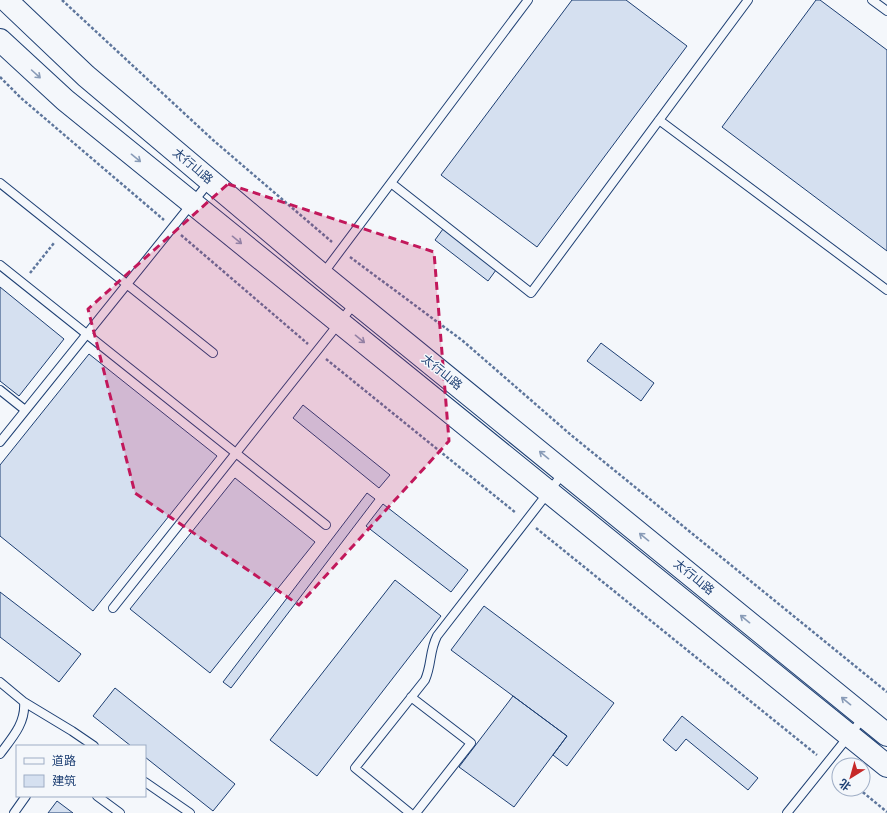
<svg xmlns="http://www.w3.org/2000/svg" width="887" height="813" font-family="Quicksand,'Noto Sans SC',sans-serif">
	<rect width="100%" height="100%" fill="#f4f7fb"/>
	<path fill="#d5e0f0" stroke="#1d3f73" d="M572,0H626L687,46L537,247L441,175Z
		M816,0H820L887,50V251L722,127Z
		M443,229L496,270L488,281L435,240Z
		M0,287L64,339L19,396L0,381Z
		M601,343L654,383L641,401L587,361Z
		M89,354L217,456L93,611L0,536V465Z
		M303,405L390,475L379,488L293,418Z
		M235,478L315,542L210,673L130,609Z
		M367,493L375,499L231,688L223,682Z
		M383,504L468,570L451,592L366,526Z
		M395,580L441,616L317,776L270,740Z
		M0,592L81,654L59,682L0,637Z
		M484,606L614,703L567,766L553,755L567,736L451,650Z
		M115,688L235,784L213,811L145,757V746H131L93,716Z
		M513,696L567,736L514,807L459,767Z
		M682,716L758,778L748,790L686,739L676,751L663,740Z
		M57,801L73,813H48Z"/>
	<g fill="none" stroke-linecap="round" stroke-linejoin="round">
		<defs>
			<path id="lane" d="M872,0L887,11
				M659,120L887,290
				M0,183L213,353
				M391,183L531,293L748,0
				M0,265L326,525
				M322,275L528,0
				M0,390L25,410
				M0,442L210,181
				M113,608L355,303
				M0,682L24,702C26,723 12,738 0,754
				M411,697L471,743L416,813
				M24,702L72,731L94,746
				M145,782L190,813
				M97,796L120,813
				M14,813L26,796
				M410,813L355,768L425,680C432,664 429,652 437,636L564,472
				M787,813L864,717"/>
			<path id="secondary" d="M6,0L86,76L322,275L887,735
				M0,40L65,100L887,766"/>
		</defs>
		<use href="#lane" stroke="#1d3f73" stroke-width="10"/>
		<use href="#secondary" stroke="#1d3f73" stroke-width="24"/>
		<path stroke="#5e769c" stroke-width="2.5" stroke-dasharray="3 2" stroke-linecap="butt" d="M62,0L213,140L332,242
			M0,77L21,98L164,220
			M181,235L308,344
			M350,257L463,341L571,435L887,692
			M30,273L54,243
			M326,359L516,513
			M536,528L817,755
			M859,789L887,812"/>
		<use href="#lane" stroke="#f4f7fb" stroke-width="8"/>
		<use href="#secondary" stroke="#f4f7fb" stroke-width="22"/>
	</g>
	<defs><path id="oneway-shaft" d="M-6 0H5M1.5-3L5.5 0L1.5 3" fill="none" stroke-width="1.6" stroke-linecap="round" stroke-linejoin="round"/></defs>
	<g stroke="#889bb7">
		<use href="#oneway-shaft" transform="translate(36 74) rotate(42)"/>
		<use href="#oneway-shaft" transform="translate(136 158) rotate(39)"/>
		<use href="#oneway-shaft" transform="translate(237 240) rotate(39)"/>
		<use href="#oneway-shaft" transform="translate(360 339) rotate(39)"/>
		<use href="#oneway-shaft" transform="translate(544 455) rotate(-141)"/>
		<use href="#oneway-shaft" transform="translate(644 537) rotate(-141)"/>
		<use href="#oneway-shaft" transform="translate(745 619) rotate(-141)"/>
		<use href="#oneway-shaft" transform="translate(846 701) rotate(-141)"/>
	</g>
	<path fill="#c2185b" fill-opacity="0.2" stroke="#c2185b" stroke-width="3" stroke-dasharray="8 5" stroke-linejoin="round" d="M228,184L434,252L449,441L299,605L135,493L88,309Z"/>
	<g text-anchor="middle" stroke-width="3" stroke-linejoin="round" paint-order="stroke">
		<g font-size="12" fill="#1d3f73" stroke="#f4f7fb">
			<text transform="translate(193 166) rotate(40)" y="4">太行山路</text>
			<text transform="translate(442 372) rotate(39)" y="4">太行山路</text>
			<text transform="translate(694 577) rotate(39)" y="4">太行山路</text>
		</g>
	</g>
	<rect x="16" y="745" width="130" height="52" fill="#f4f7fb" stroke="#9eadc5"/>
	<rect x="24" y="758" width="20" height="6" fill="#f4f7fb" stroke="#9eadc5"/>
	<text x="52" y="765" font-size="12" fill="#1d3f73">道路</text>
	<rect x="24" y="775" width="20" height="12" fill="#d5e0f0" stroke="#9eadc5"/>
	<text x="52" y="785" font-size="12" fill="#1d3f73">建筑</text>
	<g transform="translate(851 777) rotate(217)"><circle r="19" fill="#f4f7fb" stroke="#9eadc5"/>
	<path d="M0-3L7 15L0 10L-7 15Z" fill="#c62828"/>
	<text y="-6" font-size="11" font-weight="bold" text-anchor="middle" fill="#1d3f73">北</text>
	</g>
</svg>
